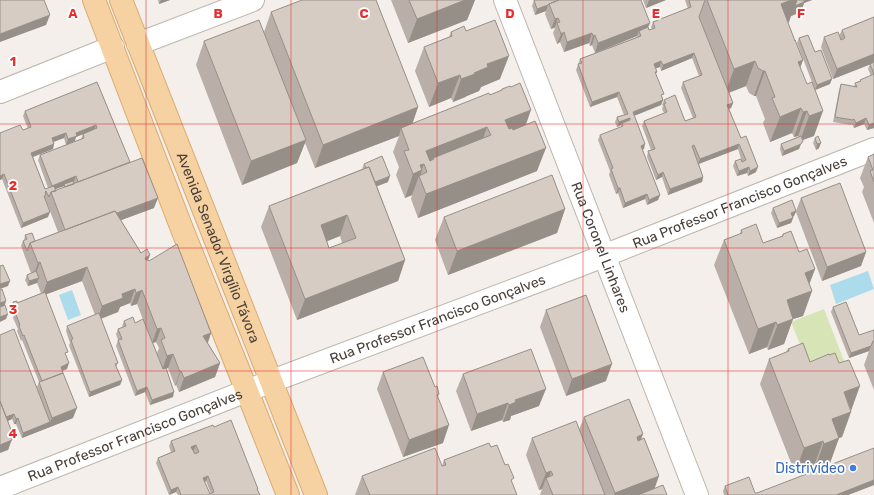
<svg xmlns="http://www.w3.org/2000/svg" width="874" height="495" font-family="Rubik,sans-serif">
	<rect width="100%" height="100%" fill="#f4efea"/>
	<path fill="#d7e4b6" d="M824,309L846,366L814,379L791,322Z"/>
	<path fill="#acdbeb" d="M868,271L874,289L836,304L830,285Z
		M72,290L81,315L68,320L59,295Z"/>
	<g fill="none" stroke-linecap="round" stroke-linejoin="round">
		<defs>
			<g id="street">
				<path id="s1" d="M505,0L697,495"/>
				<path d="M138,44L253,0"/>
				<path d="M0,92L113,47"/>
				<path id="s2" d="M0,488L272,381L578,266L874,149"/>
			</g>
			<g id="primary">
				<path d="M94,0L182,229L239,371L288,495"/>
				<path id="s3" d="M121,0L316,495"/>
			</g>
		</defs>
		<use href="#street" stroke="#beb6ad" stroke-width="24"/>
		<use href="#primary" stroke="#daab71" stroke-width="24"/>
		<use href="#street" stroke="#fff" stroke-width="22"/>
		<use href="#primary" stroke="#f6d1a1" stroke-width="22"/>
	</g>
	<path fill="#b9afa8" fill-rule="evenodd" d="M158,0H170L159,4Z
		M391,0H475L467,20L408,43Z
		M534,0L648,27L649,30L652,29L651,27L653,22L688,9L685,0H812L804,3L801,12L791,16L788,23L795,41L803,60L800,68L814,136L802,140L799,149L782,156L780,149L781,144L798,137V136L794,137L792,133L770,142L763,123L765,119L756,96H754L749,93L746,86L729,93L733,103L731,108L729,109L741,138L756,172L748,176L747,173L737,176L733,166L735,161L742,162L738,149L699,164L703,177L702,182L668,195L662,177L656,180L647,157L648,151L651,150L642,126L644,121L664,113L662,109L663,106L662,105L664,100L685,121L693,118L681,88L683,82L699,76L692,58L661,71L660,67L655,68L657,72L656,74L663,100L661,105L634,116L644,149H642L660,195L658,200L647,205L645,199L623,208L618,193L616,194L609,175L610,171L598,140L600,135L621,127V125L617,127L615,122L617,117L624,115L617,97L590,107L576,70L580,59L637,37V36L595,53L592,45L590,46L589,43L564,52L560,42L557,44L553,33L555,28L551,29L545,14L546,11L535,15L532,6Z
		M643,0H666L646,8Z
		M271,12L418,107L412,124L490,95L501,90L502,89L526,124L537,171L418,218L411,199L412,195L405,198L396,175L399,167L393,152L399,136L315,168L305,143L297,163L242,185L196,65L204,41L264,32Z
		M874,17V128L867,130L864,124L854,128L852,124L851,125L833,122L839,90L841,84L854,87L855,83L860,81V80L871,76L868,69L870,64L833,79L821,47L824,37L839,36L842,30Z
		M466,31L500,79L481,87L479,91L466,96V97L453,102L451,98L429,107L415,71L424,47L449,37L451,32Z
		M799,38L815,52L830,84L815,90L797,43Z
		M97,82L130,162L154,208L121,220L141,253L211,333L208,343L220,363L215,377L179,392L176,385L175,386L168,368L163,369L173,397L150,405L145,392L135,396L116,346L118,340L116,334L118,329L123,327L122,326L124,321L135,323L144,322L137,304L131,306L130,303L120,307L118,312L101,319L118,363L116,367L122,380L120,385L89,397L70,348L69,345L70,343L66,331L67,326L95,315L82,281L46,294L66,357L67,369L62,371L73,418L22,438L16,424H14L12,419L8,421L12,440L8,450L0,335L37,387L39,382L22,340L21,341L17,331L18,329L13,318L14,315L11,307L13,302L17,303L41,293L37,283L28,286L25,280L27,275L31,273L21,246L23,241H24L25,235L35,241L58,232L45,198L48,217L21,228L2,179L0,180V133L23,130L28,129L23,116L25,111ZM83,134L81,139L40,155L38,160L48,188L45,189L33,157L53,149L54,142L64,138L66,145L76,137ZM64,186L63,188L56,191L55,189ZM156,342L159,348L157,353L153,343Z
		M815,138L819,148L816,150L813,143Z
		M874,154V223L862,192L864,187L860,178L868,157Z
		M364,164L388,182L377,186L405,260L398,281L297,320L261,227L269,206L362,169ZM340,236L342,243L329,248L327,241Z
		M801,198L866,252L861,266L822,281L796,212L794,216L793,217V218L791,223L777,228L771,213L773,208L796,211Z
		M565,209L557,233L448,275L435,240L444,217Z
		M741,230L763,243L782,236L783,234L815,269L809,284L812,291L803,316L793,319L784,344L768,350L767,347L749,354L714,265L724,240L740,234Z
		M833,307L859,335L874,330V390L864,365L869,351L849,358L831,312Z
		M546,310L606,381L566,396L540,327Z
		M788,349L810,362L851,411L842,437L839,438L830,463L815,468L814,466L795,473L760,384L769,359L786,352Z
		M383,372L435,387L439,394L438,397L443,443L403,457L377,389Z
		M463,374L539,406L511,416L510,420L503,422L502,420L471,431L456,391Z
		M584,417L641,440L655,488L667,495H540L542,489L539,490L526,455L532,438L579,430Z
		M214,427L258,489V490L260,495H178L176,492L169,495L156,463L158,458L171,452L169,446L171,441ZM206,481L211,494H210L205,482Z
		M491,447L512,483L517,495H355L362,476L442,466L444,460Z
		M874,485L848,495H724L723,491L725,486L755,493Z"/>
	<path fill="#968f88" d="M161,0H170L159,4Z
		M465,0H475L467,20L408,43L417,19Z
		M649,0H666L646,8Z
		M791,0H812L804,3L801,12L791,16L789,22L772,28L781,4Z
		M548,5L546,11L535,15L537,9Z
		M50,15L46,25L0,42V34Z
		M558,18L555,27L551,29L555,19Z
		M650,23L646,32L639,31L637,36L595,53L598,43Z
		M564,32L560,42L557,44L561,34Z
		M592,33L589,43L564,52L567,42Z
		M595,35L592,45L590,46L593,36Z
		M694,53L692,58L661,71L663,65Z
		M874,54V63L833,79L837,69Z
		M509,56L500,79L481,87L479,91L453,102L461,79L474,73L487,64Z
		M803,60L794,84L798,62Z
		M661,61L660,67L652,70L654,64Z
		M755,61L746,86L725,94L734,69Z
		M763,71H765L756,96H754Z
		M460,75L451,98L429,107L438,83Z
		M832,79L830,84L815,90L817,85Z
		M619,92L617,97L590,107L592,102Z
		M663,100L661,105L631,117L633,112Z
		M733,103L731,108L725,110L727,105Z
		M418,107L410,131L401,128L399,136L315,168L323,145Z
		M801,108L792,133L770,142L780,117Z
		M531,110L523,133L496,144L505,120Z
		M807,111L798,136L794,137L803,112Z
		M823,111L814,136L800,141L809,116Z
		M630,118L628,123H622L621,125L617,127L619,122Z
		M866,118L864,124L854,128L856,123Z
		M874,123V128L867,130L869,125Z
		M96,125L94,130L76,137L75,141L66,145L68,139L76,133Z
		M487,127L479,151L434,159L433,158L429,171L424,164L421,171L422,170L420,177L419,176L412,195L405,198L413,174L426,151Z
		M66,133L64,138L50,143L52,138Z
		M306,140L297,163L242,185L251,161Z
		M821,143L819,148L816,150L817,144Z
		M54,144L53,149L30,158L31,153Z
		M645,144L644,149L639,151L641,146Z
		M739,144L738,149L698,164L700,159Z
		M801,144L799,149L782,156L784,151Z
		M546,148L537,171L418,218L426,194Z
		M749,167L747,173L737,176L739,171Z
		M758,167L756,172L748,176L750,171Z
		M663,172L662,177L656,180L658,175Z
		M4,174L2,179L0,180V176Z
		M76,176L74,181L64,185V184V186L50,191L52,186Z
		M390,176L388,182L370,189L372,184Z
		M703,177L702,182L668,195L670,189Z
		M618,188H620L618,193L616,194Z
		M647,194L645,199L623,208L625,203Z
		M660,195L658,200L647,205L649,200Z
		M158,198L154,208L62,242L66,233Z
		M565,209L557,233L448,275L457,251Z
		M796,211L794,216L790,218L791,213Z
		M50,212L48,217L21,228L23,223Z
		M347,215L340,236L313,247L321,225Z
		M793,218L791,223L777,228L779,223Z
		M866,252L861,266L822,281L827,267Z
		M150,255L145,269V258Z
		M405,260L398,281L297,320L305,299Z
		M40,262L35,276L33,277L38,263Z
		M87,267L82,281L42,296L47,282Z
		M815,269L806,293L812,291L803,316L793,319L784,344L768,350L787,300L805,273Z
		M39,278L37,283L28,286L29,281Z
		M10,281L8,286L0,289V284Z
		M135,289L130,303L120,307L118,312L97,320L102,306L122,294Z
		M142,290L137,304L131,306L136,293Z
		M6,301L3,311L0,312V303Z
		M8,314L6,319L0,322V317Z
		M776,322L767,347L749,354L758,329Z
		M161,328L156,342L152,343L157,329Z
		M211,333L206,347L203,336Z
		M871,346L869,351L849,358L851,353Z
		M173,354L168,368L162,370L167,356Z
		M69,363L67,369L59,372L61,367Z
		M220,363L215,377L179,392L184,378Z
		M612,364L606,381L566,396L572,379Z
		M181,371L176,385L175,386L180,372Z
		M122,380L120,385L89,397L90,392Z
		M860,386L851,411L844,392Z
		M147,387L145,392L135,396L137,391Z
		M546,389L539,406L511,416L510,420L503,422L509,405L515,400Z
		M174,392L173,397L150,405L152,400Z
		M508,403L502,420L471,431L477,414Z
		M77,408L73,418L22,438L23,433L50,422L52,418Z
		M851,412L842,437L839,438L830,463L815,468L832,419Z
		M14,414L12,419L1,424L3,418Z
		M18,418L16,424H14L16,419Z
		M449,425L443,443L403,457L409,440Z
		M643,434L637,451V437Z
		M13,435L8,450L0,453V445L11,436Z
		M823,441L814,466L795,473L804,448Z
		M196,445L194,450L190,452L191,447Z
		M551,471L548,481L546,478L542,489L539,490L546,473Z
		M208,476L206,481L201,483L203,478Z
		M659,476L653,493L648,495H614L615,493Z
		M874,480V485L848,495H836Z
		M178,487L176,492L169,495L171,490Z"/>
	<path fill="#d7ccc3" stroke="#968f88" fill-rule="evenodd" d="M0,0H44L50,15L0,34Z
		M302,0H376L418,107L323,145L271,12Z
		M409,0H465L417,19Z
		M534,0H559L549,4L548,5L537,9Z
		M559,0H641L650,23L598,43L595,35L593,36L592,33L567,42L564,32L561,34L557,23L560,22L558,18L555,19L549,4Z
		M689,0H705L699,17L733,103L727,105L741,138L746,136L758,167L750,171L749,167L739,171L735,161L741,159L742,162L746,160L739,144L700,159L694,145L692,146L703,177L670,189L663,172L658,175L648,151L655,149L644,121L667,112L664,104L666,103L664,100L675,95L685,121L696,117L683,82L702,75L694,53L663,65L661,61L654,64L657,72H655L664,94L661,95L663,100L633,112L645,144L641,146L660,195L649,200L647,194L625,203L620,188H618L611,169L613,168L600,135L623,126L622,123L630,120V118L619,122L617,117L628,114L619,92L592,102L578,64L582,63L580,59L641,36L639,31L648,27L649,30L655,28L653,22L691,7Z
		M707,0H791L781,4L795,41V40L803,60L798,62L807,84L812,82L823,111L809,116L807,111L803,112L801,108L780,117L772,98L775,97L765,71H763L758,68L755,61L734,69Z
		M797,0H804V2L795,6Z
		M874,17V54L837,69L824,37L838,32L841,40L845,38L842,30Z
		M259,20L306,140L251,161L204,41Z
		M495,20L509,56L487,64L488,67L474,73L475,74L461,79L460,75L438,83L424,47L452,36L451,32L464,26L466,31Z
		M808,35L815,52L821,50L832,79L817,85L799,38Z
		M874,62V74L870,64Z
		M874,74V123L869,125L866,118L856,123L854,119L853,120L835,117L841,84L857,87L855,83L861,81L860,80Z
		M97,82L130,162L78,182L76,176L52,186L40,155L84,138L83,134L97,128L96,125L76,133L77,136L68,139L66,133L52,138L54,144L31,153L45,189L54,186L56,191L51,192L49,197L46,191L45,192L46,195L44,196L50,212L23,223L4,174L0,176V133L20,125L23,130L31,127L25,111Z
		M520,83L531,110L505,120L509,129L512,128L513,130L535,121L546,148L426,194L419,176L427,172L424,164L420,165L422,170L413,174L404,151L409,150L401,128L489,93L490,95L502,90V89L510,86L511,87ZM487,127L491,135L433,158L434,159L430,161L426,151Z
		M801,136L803,141L801,144L784,151L781,144Z
		M818,136L821,143L817,144L815,138Z
		M874,154V182L870,171L873,170L868,157Z
		M382,156L390,176L375,182L369,167L366,168L364,164Z
		M142,158L158,198L117,213L115,211L65,230L51,192Z
		M369,167L405,260L305,299L269,206ZM347,215L356,238L329,248L321,225Z
		M552,175L565,209L457,251L444,217Z
		M73,181L74,184L65,187L64,184Z
		M840,183L866,252L827,267L801,198Z
		M792,200L796,211L791,213L793,218L779,223L773,208Z
		M115,211L141,253L147,249L150,255L145,258L146,260H148L149,261L177,244L211,333L203,336L220,363L184,378L181,371L180,372L173,354L167,356L161,340L165,338L161,328L157,329L142,290L136,293L135,289L122,294L123,298L102,306L87,267L47,282L40,262L38,263L30,243Z
		M756,224L763,243L783,236V234L791,231L799,252L807,249L815,269L805,273L812,291L787,300L793,319L777,325L776,322L758,329L724,240L742,233L741,230Z
		M32,233L35,241L30,243L27,251L23,241L27,239L25,235Z
		M3,265L10,281L0,284V266Z
		M36,271L39,278L29,281L27,275Z
		M2,289L6,301L0,303V290Z
		M45,292L68,352L65,353L69,363L61,367L63,373L42,381L24,335L23,336L19,326L20,325L15,312H16L13,302L17,301V303Z
		M586,295L612,364L572,379L546,310Z
		M846,302L859,335L874,330V341H873L871,346L851,353L833,307Z
		M5,305L8,314L0,317V307Z
		M99,313L118,363L115,364L122,380L90,392L72,343L71,340L73,339L67,326Z
		M133,317L135,323L143,319L163,369L166,368L174,392L152,400L147,387L137,391L118,340L122,339L118,329L126,326L124,321Z
		M14,329L50,422L23,433L18,418L16,419L14,414L6,417L0,401V335Z
		M803,343L810,362L829,354V355L835,353L839,363L849,360L860,386L844,392L851,412L832,419L839,438L824,444L823,441L804,448L769,359L789,351L788,349Z
		M531,349L546,389L515,400L516,402L509,405L508,403L477,414L463,374Z
		M423,357L435,387L437,386L439,394L437,395L449,425L409,440L383,372Z
		M63,373L77,408L52,418L39,382Z
		M629,399L643,434L637,437L638,441L644,438L659,476L615,493L584,417Z
		M0,401L13,435L11,436L12,440L0,445Z
		M231,420L258,489H257L260,495H181L178,487L171,490L158,458L175,451L171,441L213,425L214,427ZM196,445L199,452L195,454L191,447ZM208,476L214,492L210,494L203,478Z
		M576,421L605,495H553L546,478L553,475L551,471L546,473L532,438Z
		M489,443L491,447L497,445L505,465L508,464L514,478L511,480L517,495H370L362,476L435,448L442,466L446,465L444,460Z
		M874,448V480L836,495H728L725,486L749,477L755,493H757Z
		M663,485L667,495H638Z"/>
	<path fill="none" stroke="#e82d2d" stroke-width="1" stroke-opacity="0.55" d="M146,0V495M291,0V495M437,0V495M583,0V495M728,0V495M0,124H874M0,248H874M0,371H874"/>
	<circle fill="#3f7fe0" stroke="#fff" stroke-width="1.5" cx="853" cy="468" r="4"/>
	<g text-anchor="middle" stroke-width="3.5" stroke-linejoin="round" paint-order="stroke">
		<g font-size="14" fill="#473f39" stroke="#fff">
			<text dy="5" stroke="none"><textPath href="#s2" startOffset="793">Rua Professor Francisco Gonçalves</textPath></text>
			<text dy="5" stroke="none"><textPath href="#s3" startOffset="266">Avenida Senador Virgílio Távora</textPath></text>
			<text dy="5" stroke="none"><textPath href="#s1" startOffset="265">Rua Coronel Linhares</textPath></text>
			<text dy="5" stroke="none"><textPath href="#s2" startOffset="469">Rua Professor Francisco Gonçalves</textPath></text>
			<text dy="5" stroke="none"><textPath href="#s2" startOffset="145">Rua Professor Francisco Gonçalves</textPath></text>
		</g>
		<g font-size="14" fill="#366cbe" stroke="#fff" text-anchor="end">
			<text x="845" y="473">Distrivídeo</text>
		</g>
	</g>
	<g font-size="13" text-anchor="middle" font-weight="bold" fill="#e82d2d" stroke="#fff" stroke-width="3.5" stroke-linejoin="round" paint-order="stroke">
		<text x="73" y="18">A</text>
		<text x="218" y="18">B</text>
		<text x="364" y="18">C</text>
		<text x="510" y="18">D</text>
		<text x="656" y="18">E</text>
		<text x="801" y="18">F</text>
		<text x="13" y="66">1</text>
		<text x="13" y="190">2</text>
		<text x="13" y="314">3</text>
		<text x="13" y="438">4</text>
	</g>
</svg>
